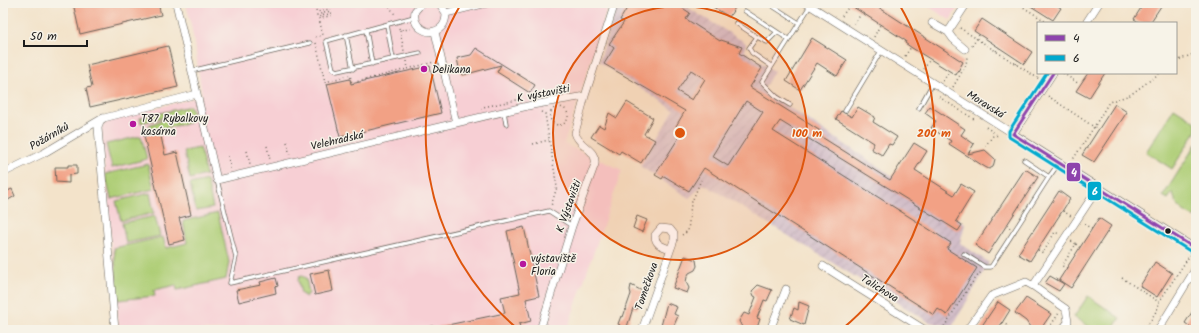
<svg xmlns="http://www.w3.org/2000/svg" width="1199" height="333" viewBox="0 0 1199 333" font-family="Kalam,sans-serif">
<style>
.built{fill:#f7cfd4}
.industrial{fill:url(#industrial-furrows)}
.grass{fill:url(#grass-tufts);stroke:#657549}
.park{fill:#aece76;stroke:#657549}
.building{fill:#f2a185;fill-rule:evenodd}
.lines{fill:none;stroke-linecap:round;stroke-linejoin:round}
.service-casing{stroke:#676259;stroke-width:5}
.minor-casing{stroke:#676259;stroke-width:8}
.path{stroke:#676259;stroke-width:1.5;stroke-dasharray:1 3;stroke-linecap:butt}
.service{stroke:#fff;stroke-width:3.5}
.minor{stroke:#fff;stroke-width:7}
.bus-1-casing{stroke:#f7f3e8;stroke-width:6}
.bus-2-casing{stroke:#f7f3e8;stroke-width:6}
.bus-1{stroke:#8e44ad;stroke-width:3}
.bus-2{stroke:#00a9ce;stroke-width:3}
.ring{fill:none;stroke:#de560d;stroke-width:2}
.poi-dot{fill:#b5179e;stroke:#f7f3e8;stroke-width:1.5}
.bus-dot{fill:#1c1c1c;stroke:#f7f3e8;stroke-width:1.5}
.labels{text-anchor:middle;stroke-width:3;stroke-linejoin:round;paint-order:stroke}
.poi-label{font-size:11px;fill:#1c1c1c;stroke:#f7f3e8;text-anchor:start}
.street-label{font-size:11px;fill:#1c1c1c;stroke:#f7f3e8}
.centre{fill:#de560d;stroke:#f7f3e8;stroke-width:2}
.ring-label{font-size:12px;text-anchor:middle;font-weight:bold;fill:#de560d;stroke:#f7f3e8;stroke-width:3;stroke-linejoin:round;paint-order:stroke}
.line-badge{stroke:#f7f3e8;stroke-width:1.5}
.badge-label{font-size:11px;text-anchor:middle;font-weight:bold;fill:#fff}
</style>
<defs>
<pattern id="industrial-furrows" width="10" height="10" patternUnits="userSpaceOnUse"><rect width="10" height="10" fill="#d2bdc8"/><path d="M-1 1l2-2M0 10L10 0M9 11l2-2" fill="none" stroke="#b4a2ab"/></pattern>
<pattern id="grass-tufts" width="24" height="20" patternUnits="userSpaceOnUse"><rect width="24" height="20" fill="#aece76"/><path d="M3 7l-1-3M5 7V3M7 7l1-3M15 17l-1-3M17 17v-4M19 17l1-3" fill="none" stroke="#95b066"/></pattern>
</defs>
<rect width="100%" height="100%" fill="#f7f3e8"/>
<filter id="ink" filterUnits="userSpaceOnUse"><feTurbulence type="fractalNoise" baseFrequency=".025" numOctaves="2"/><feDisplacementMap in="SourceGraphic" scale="8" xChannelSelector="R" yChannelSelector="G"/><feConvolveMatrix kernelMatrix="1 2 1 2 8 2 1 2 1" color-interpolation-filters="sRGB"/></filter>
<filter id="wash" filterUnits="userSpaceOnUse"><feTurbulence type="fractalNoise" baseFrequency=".012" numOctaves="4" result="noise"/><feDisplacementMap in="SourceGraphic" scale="16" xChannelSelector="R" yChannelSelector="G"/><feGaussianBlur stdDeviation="0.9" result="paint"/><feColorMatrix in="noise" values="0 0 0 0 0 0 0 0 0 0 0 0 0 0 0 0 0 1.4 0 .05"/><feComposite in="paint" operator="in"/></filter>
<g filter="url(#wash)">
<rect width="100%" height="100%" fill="#f3e3ca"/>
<!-- built -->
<path class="built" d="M 186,3 L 609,3 L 564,144 L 622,170 L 567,330 L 119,330 L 101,127 L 107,121 L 202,96 L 194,40 Z
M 923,3 L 961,3 L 950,20 Z"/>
<!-- industrial -->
<path class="industrial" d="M 618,3 L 680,3 L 746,43 L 744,51 L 774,71 L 763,90 L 965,224 L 960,243 L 989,263 L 952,327 L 929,322 L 704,184 L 689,198 L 640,166 L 674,110 L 599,62 Z"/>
<!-- grass -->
<path class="grass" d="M 300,276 L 302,276 L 306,278 L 309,293 L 306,297 L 301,294 L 298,280 Z"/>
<!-- park -->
<path class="park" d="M 190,106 L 193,114 L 174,121 L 188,118 L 189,123 L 151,131 L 149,125 L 177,114 L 141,123 L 140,118 Z
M 1174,108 L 1196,122 L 1196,131 L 1172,169 L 1146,152 Z
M 141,136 L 147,159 L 112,168 L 106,144 Z
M 1196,144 L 1196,217 C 1184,214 1174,204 1173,192 L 1168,199 L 1163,196 Z
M 200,148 L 206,175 L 190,179 L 184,151 Z
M 148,164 L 154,189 L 111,199 L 105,174 Z
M 207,180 L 213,208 L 196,211 L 190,184 Z
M 150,193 L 154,213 L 121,221 L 116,201 Z
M 218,213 L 229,262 L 226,279 L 177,290 L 176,285 L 154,290 L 155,296 L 118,300 L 114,248 L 163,237 L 166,248 L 187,243 L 183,221 Z
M 155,216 L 160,236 L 126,243 L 122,223 Z
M 1088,296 L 1120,318 L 1112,330 L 1094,330 L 1074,317 Z"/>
<g id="blocks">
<!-- building -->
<path class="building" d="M 73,3 L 158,3 L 161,15 L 80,34 Z
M 630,3 L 675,3 L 690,13 L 686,19 L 720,41 L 721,40 L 742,47 L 739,53 L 762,68 L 750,87 L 822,132 L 820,136 L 890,180 L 914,143 L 927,151 L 915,170 L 954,195 L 961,184 L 974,192 L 956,221 L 962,225 L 958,231 L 780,121 L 773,131 L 951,243 L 947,249 L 977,268 L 947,315 L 938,309 L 934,315 L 704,168 L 689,191 L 664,176 L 662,179 L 655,175 L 683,131 L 676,126 L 685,111 L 604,64 L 614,48 L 609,44 L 624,22 L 620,20 ZM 691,70 L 705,79 L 692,100 L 677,91 ZM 746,101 L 763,112 L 728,166 L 712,156 Z
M 707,3 L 738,3 L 729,17 Z
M 847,3 L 872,3 L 963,62 L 956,75 L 912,48 L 905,43 L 906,41 Z
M 1026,3 L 1053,3 L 1061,8 L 1053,20 Z
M 1144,3 L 1163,3 L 1150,23 L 1140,23 L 1134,19 Z
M 982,19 L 1032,52 L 1024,64 L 974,31 Z
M 812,38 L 847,60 L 837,76 L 817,63 L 800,90 L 786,81 Z
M 168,46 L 178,87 L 90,107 L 86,88 L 92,87 L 87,65 Z
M 476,48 L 535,85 L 530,93 L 497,72 L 501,65 L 463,75 L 460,73 L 457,58 L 471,55 Z
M 430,66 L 441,113 L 340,137 L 327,84 L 350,79 L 351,84 Z
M 1088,73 L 1105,73 L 1089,98 L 1076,91 Z
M 627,102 L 653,118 L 644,134 L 655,140 L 641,163 L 621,151 L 619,154 L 591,137 L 599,125 L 604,128 L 609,113 L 617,118 Z
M 1115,104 L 1127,112 L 1094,162 L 1082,155 Z
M 930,106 L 965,129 L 961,135 L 974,144 L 968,154 L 985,150 L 995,159 L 993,167 L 989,169 L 985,167 L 949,144 L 951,141 L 931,128 L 936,121 L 925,113 Z
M 858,107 L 875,117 L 873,122 L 897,137 L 892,145 L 889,144 L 882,155 L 871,149 L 874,143 L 836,119 L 841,111 L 852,117 Z
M 160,132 L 165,155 L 177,152 L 191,215 L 179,218 L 185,240 L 169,244 L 144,136 Z
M 68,165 L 77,165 L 77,174 L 69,175 L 69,183 L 56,182 L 55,167 L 68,167 Z
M 1025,169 L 1038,177 L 988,254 L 975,245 Z
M 12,189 L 15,196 L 3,203 L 3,193 Z
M 1059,191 L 1070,199 L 1030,261 L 1018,254 Z
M 637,216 L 647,220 L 642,232 L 633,228 Z
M 1099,218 L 1111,226 L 1071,288 L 1059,280 Z
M 524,227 L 539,296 L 526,299 L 531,321 L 519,324 L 521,330 L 438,330 L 438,327 L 505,313 L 501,297 L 520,293 L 507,231 Z
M 685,256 L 696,260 L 697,266 L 695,270 L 689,273 L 687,277 L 686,282 L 689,288 L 687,293 L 673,288 Z
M 1155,262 L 1172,273 L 1157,297 L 1140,286 Z
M 329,270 L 333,291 L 315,295 L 310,274 Z
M 1050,276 L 1064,284 L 1059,291 L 1045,283 Z
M 276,278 L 278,286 L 275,287 L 276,293 L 239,302 L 236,290 L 261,285 L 260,282 Z
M 631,285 L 644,292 L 637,309 L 633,308 L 626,330 L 618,330 L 620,325 L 618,324 L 621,316 L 623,317 L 631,294 L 630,290 Z
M 758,285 L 772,290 L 767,301 L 764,300 L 757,318 L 760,319 L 757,328 L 755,330 L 741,330 L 742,327 L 739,321 L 744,313 L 749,315 L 756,297 L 754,296 L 752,291 Z
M 1026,298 L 1051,314 L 1040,330 L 1032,330 L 1026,321 L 1015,313 Z
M 799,302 L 809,306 L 804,325 L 790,319 L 794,308 L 798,310 Z
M 998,302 L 1010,310 L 1002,323 L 997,330 L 979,330 Z
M 667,303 L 677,307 L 674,314 L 678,316 L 672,330 L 661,326 Z
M 1196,306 L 1196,330 L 1195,330 L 1185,323 Z"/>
</g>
</g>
<g filter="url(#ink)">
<use href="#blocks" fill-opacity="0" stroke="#676259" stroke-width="1"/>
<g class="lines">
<!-- service casing -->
<g class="service-casing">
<path id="service" d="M 684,3 L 688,5 L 689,3
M 768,3 L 799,23
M 745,11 L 788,39
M 414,17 L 326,41 L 333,69 L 337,71 L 420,53
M 736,23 L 757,37 L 749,48 L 752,53 L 771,66
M 387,25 L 393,59
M 366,30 L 372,64
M 346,35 L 353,69
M 757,37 L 767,42 L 777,32
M 191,71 L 310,43
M 790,105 L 777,97 L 762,82 L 810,6
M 919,108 L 933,83
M 845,111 L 881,51
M 504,112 L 506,124
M 1024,160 L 1049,177 L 1059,163
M 217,180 L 236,257 L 230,283 L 549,211 L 572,226
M 964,254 L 985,267 L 991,267 L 1049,177
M 423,330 L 432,328"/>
</g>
<!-- minor casing -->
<g class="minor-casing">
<path id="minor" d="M 176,3 L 217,180 L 456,123 L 435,32
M 422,3 L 415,11 C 413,22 418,29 429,32 C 441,31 446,25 446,13 L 439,3
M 806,3 L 1196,249
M 446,13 L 487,3
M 932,23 L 948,32 L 953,39 L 965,49
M 1086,23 L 1099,3
M 948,32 L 967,3
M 456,123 L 532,105 L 585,96 L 615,3
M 1013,134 L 1053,73
M 3,173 L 44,153 L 103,118
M 823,266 L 925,330
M 115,330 L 98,128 L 100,121 L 104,118 L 197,94
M 540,330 L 572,226 L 595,164 C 597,149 579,147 575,133 L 585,96
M 642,330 L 674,240 L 674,234 L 670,229 L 661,228 L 655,235 C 655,245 662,246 670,249
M 770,330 L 786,289
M 967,330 L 991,296 L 1026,282 L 1033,286
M 1062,330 L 1068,322 L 1066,309 L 1033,286 L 1098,188
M 1158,330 L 1196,268"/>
</g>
<!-- path -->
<path class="path" d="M 312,3 L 317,12 L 330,9 L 331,11 L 317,15 L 318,17 L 332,13 L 332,15 L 319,19 L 323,35 L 315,37 L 315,39
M 387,3 L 396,16
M 1017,3 L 1048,23
M 842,16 L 850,5
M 854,24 L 861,14
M 399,28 L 400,30 L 411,29
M 960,28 L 1039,79
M 400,30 L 404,51
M 874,37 L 880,25
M 1193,39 L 1196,41
M 316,43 L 325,82 L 350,75 L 352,83 L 434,62
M 972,46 L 979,35
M 996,51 L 999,48
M 905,56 L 911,47
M 407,61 L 408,69
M 1176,61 L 1196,53
M 1016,64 L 1018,60
M 924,69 L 930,59
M 1063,73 L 1079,84
M 943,81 L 949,72
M 953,87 L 966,65 L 967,57
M 1048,96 L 1094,127 L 1072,161
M 939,97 L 974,119
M550 116a9 9 0 1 1 18 0a9 9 0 1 1-18 0Z
M 481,109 L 483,107 L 517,100
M 541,112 L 545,114 L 557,187 L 551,206
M 986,127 L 996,134
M 1099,129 L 1094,127 L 1109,102 L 1130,95 L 1160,73
M 287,142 L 290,156
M 533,144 L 549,140
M 267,146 L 270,160
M 985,146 L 993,136 L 1000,135
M 247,151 L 250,164
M 228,156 L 230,169
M 1019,206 L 1022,209
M 1063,211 L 1071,216
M 1084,224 L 1092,229
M 1006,225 L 1010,228
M 682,235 L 688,231 L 691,204 L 701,180
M 1076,244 L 1080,248
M 1038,250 L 1043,253 L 1055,232 L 1059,234
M 1067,268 L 1062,266 L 1076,244 L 1071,241
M 1122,278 L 1159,302 L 1190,255
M 1002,323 L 1008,325 L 1005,330
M 1049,328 L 1059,313
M 942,330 L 971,284 L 981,272
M 1042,330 L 1049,328 L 1051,330
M 1145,330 L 1158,308 L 1159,302"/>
<!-- service -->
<use href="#service" class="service"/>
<!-- minor -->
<use href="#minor" class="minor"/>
<!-- bus-1 casing -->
<g class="bus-1-casing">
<path id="bus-1" d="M 1053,73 L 1013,134 L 1196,249"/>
</g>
<!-- bus-2 casing -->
<g class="bus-2-casing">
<path id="bus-2" d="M 1047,73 L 1009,131 L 1009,137 L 1193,253"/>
</g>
<!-- bus-1 -->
<use href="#bus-1" class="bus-1"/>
<!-- bus-2 -->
<use href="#bus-2" class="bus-2"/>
</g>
</g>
<!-- distance rings -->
<circle cx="680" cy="133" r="127" fill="#de560d" fill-opacity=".12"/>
<g class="ring">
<circle cx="680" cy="133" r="127"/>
<path d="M518 329A254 254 0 0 1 461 4M899 4A254 254 0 0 1 842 329"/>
</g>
<!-- markers -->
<g class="poi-dot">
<circle cx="424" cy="69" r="4"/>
<circle cx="133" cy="124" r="4"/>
<circle cx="523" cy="264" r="4"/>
</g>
<circle class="bus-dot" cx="1168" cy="231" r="3.5"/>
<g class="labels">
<!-- poi labels -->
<g class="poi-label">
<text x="432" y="73">Delikana</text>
<text x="141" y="122">T87 Rybalkovy<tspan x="141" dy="13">kasárna</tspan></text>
<text x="531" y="262">výstaviště<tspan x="531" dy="13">Floria</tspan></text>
</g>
<!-- street labels -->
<g class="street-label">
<text transform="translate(543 93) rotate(-11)" y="4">K výstavišti</text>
<text transform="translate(986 104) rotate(32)" y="4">Moravská</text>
<text transform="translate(49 136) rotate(-30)" y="4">Požárníků</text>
<text transform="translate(337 140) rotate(-13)" y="4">Velehradská</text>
<text transform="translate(568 206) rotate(-70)" y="4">K Výstavišti</text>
<text transform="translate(646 286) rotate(-71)" y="4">Tomečkova</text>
<text transform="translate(880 288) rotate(32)" y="4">Talichova</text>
</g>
</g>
<circle cx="680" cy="133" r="6" class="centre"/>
<g class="ring-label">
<text x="807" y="137">100 m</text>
<text x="934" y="137">200 m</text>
</g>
<g class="line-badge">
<rect x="1066" y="162" width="15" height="20" rx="4" fill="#8e44ad"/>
<rect x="1087" y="181" width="15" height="20" rx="4" fill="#00a9ce"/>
</g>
<g class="badge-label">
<text x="1074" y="176">4</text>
<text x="1095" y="195">6</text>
</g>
<!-- margin -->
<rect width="1199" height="333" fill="none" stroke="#f7f3e8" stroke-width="16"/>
<!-- legend -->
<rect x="1037" y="22" width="140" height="52" fill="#f7f3e8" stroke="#9f9d96"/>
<rect x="1045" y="35" width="20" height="6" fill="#8e44ad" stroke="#9f9d96"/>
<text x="1073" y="42" font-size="12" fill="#1c1c1c">4</text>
<rect x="1045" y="55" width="20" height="6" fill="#00a9ce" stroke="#9f9d96"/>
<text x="1073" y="62" font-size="12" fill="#1c1c1c">6</text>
<!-- scale -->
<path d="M24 40v6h63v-6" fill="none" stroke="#1c1c1c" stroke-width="2"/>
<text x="30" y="40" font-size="12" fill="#1c1c1c" stroke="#f7f3e8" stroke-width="3" paint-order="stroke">50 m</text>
</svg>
